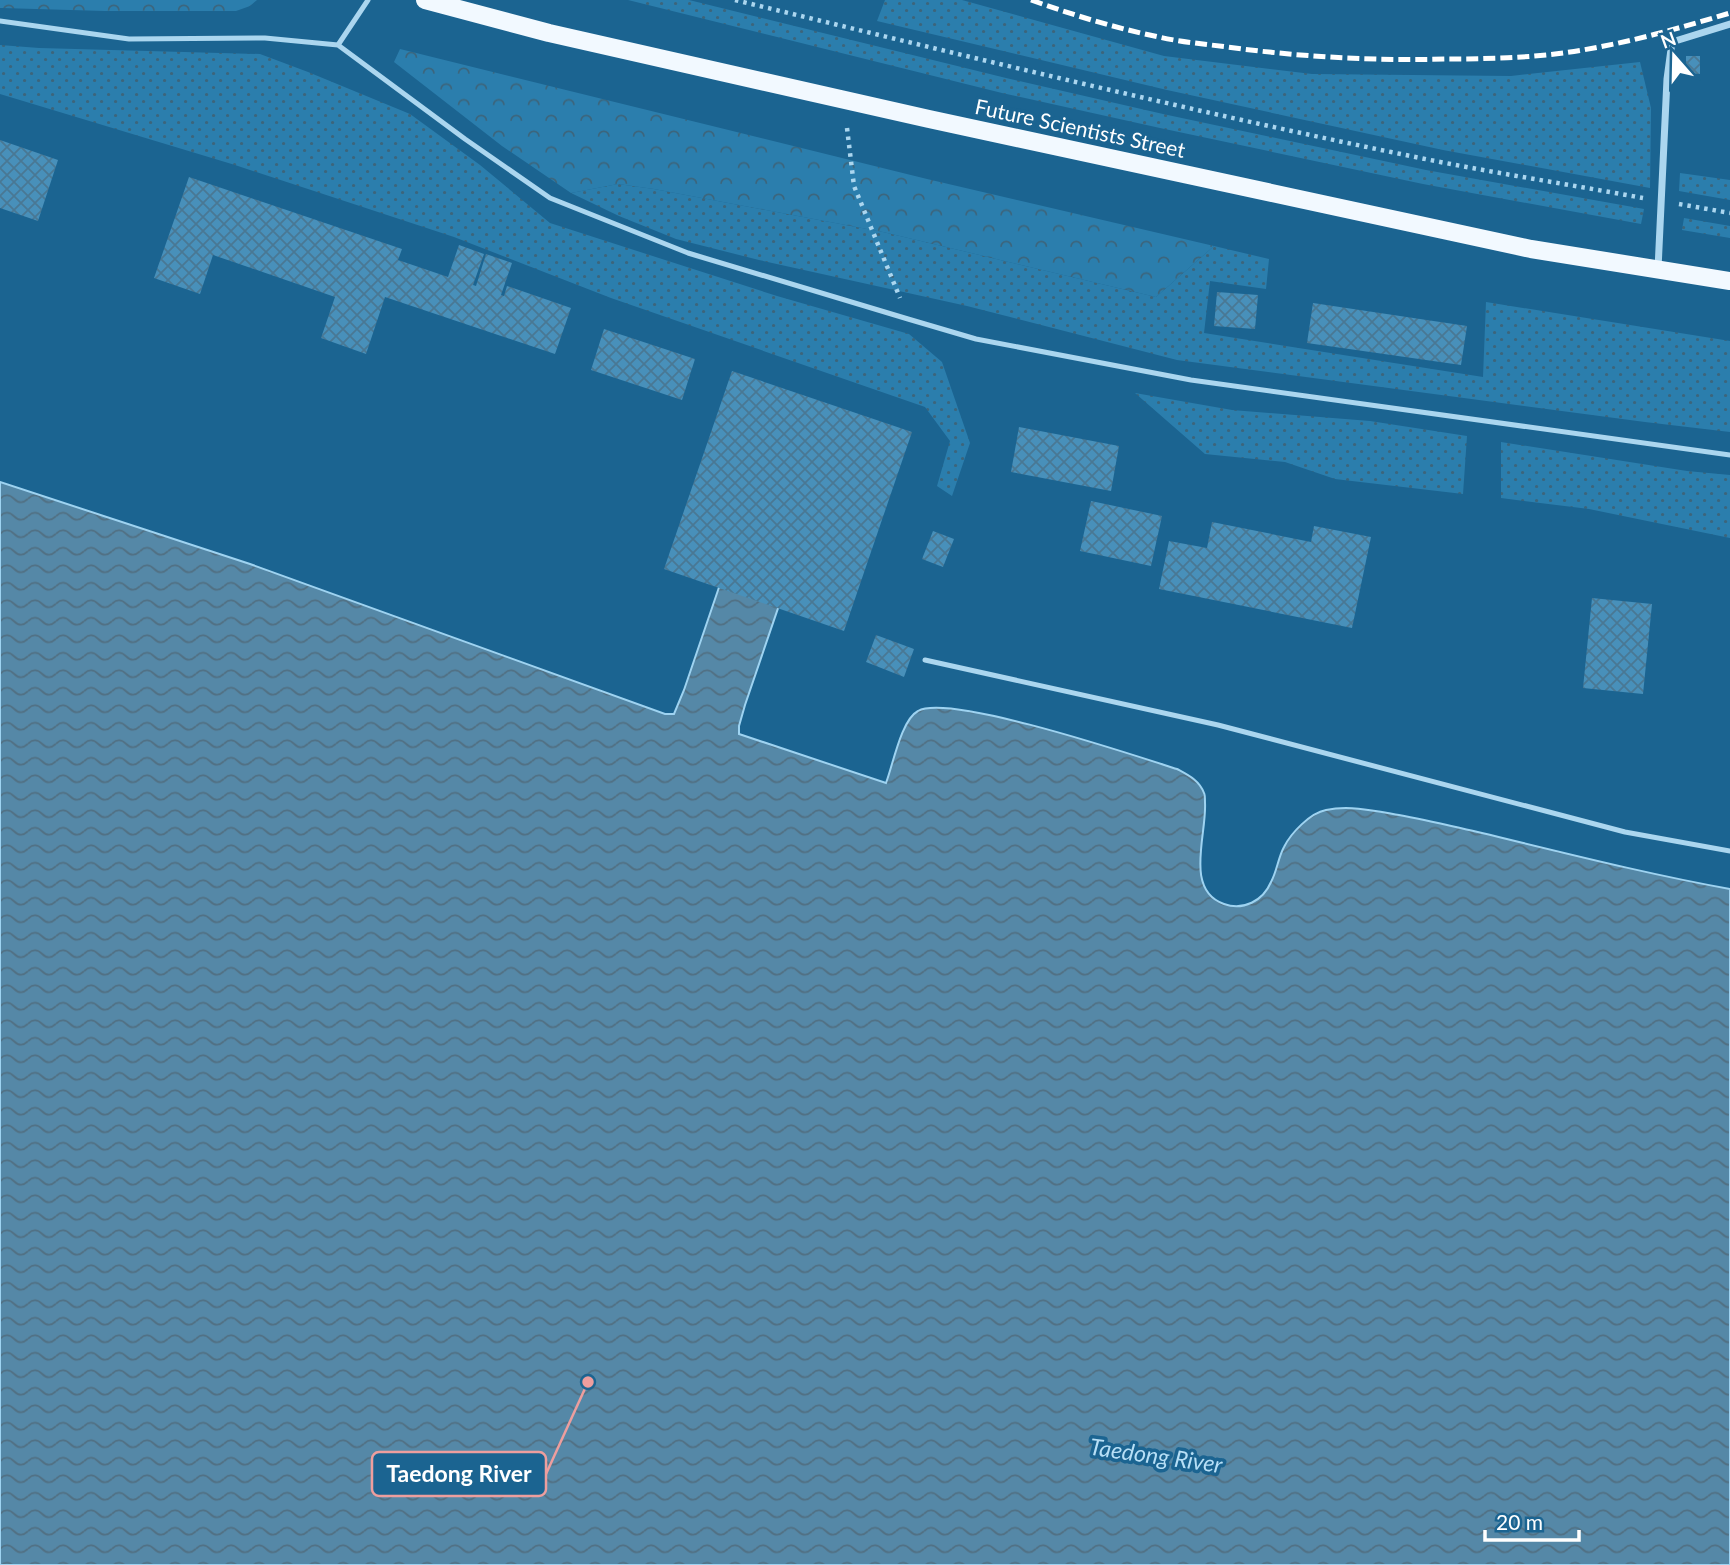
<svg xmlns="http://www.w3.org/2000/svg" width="1730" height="1565" viewBox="0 0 1730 1565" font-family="Lato,sans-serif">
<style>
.grass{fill:url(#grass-dots)}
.forest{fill:url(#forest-crowns)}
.water{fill:url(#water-waves);stroke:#9ed3f1;stroke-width:2}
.building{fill:url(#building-cross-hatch)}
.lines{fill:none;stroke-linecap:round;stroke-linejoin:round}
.path{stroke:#abd6ef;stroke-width:4.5;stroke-dasharray:3.5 5;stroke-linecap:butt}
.lane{stroke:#abd6ef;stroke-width:5}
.street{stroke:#abd6ef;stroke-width:7}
.primary{stroke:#f2f9ff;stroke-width:18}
.rail{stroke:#fff;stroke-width:5;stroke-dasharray:12 5;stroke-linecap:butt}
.labels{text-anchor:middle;stroke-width:7;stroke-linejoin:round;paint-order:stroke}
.street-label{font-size:21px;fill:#fff;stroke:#1b6491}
.water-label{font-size:23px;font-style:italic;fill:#b7dff6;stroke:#1b6491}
.leader{fill:none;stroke:#ed9e9e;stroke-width:2.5}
.callout-dot{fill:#ed9e9e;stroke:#1b6491;stroke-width:2.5}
.callout{fill:#1b6491;stroke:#ed9e9e;stroke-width:2.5}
.callout-label{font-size:23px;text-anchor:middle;font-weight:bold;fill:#fff}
</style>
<defs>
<pattern id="grass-dots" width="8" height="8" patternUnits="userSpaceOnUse" patternTransform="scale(1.75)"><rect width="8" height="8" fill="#2b7ead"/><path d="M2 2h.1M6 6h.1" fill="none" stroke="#3c657c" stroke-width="1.8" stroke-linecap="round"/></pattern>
<pattern id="forest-crowns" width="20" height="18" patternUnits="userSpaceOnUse" patternTransform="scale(1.75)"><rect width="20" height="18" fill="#2b7ead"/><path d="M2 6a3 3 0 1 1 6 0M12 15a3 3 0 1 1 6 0" fill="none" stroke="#3c657c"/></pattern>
<pattern id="water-waves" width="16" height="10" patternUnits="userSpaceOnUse" patternTransform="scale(1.75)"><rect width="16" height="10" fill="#5588a7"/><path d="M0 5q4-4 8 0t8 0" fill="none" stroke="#517083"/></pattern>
<pattern id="building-cross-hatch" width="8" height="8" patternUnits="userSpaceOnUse" patternTransform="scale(1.75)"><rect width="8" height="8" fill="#4890ba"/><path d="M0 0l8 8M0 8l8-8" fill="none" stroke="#497894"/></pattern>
</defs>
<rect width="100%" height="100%" fill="#1b6491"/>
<!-- grass -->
<path class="grass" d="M 628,0 L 689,0 L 1006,78 L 1163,114 L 1426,170 L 1644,209 L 1641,224 L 1423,184 L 1160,128 L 1002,93 Z
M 885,0 L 962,0 L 1164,56 L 1312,74 L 1511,76 L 1640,62 L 1651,108 L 1650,188 L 1443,150 L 1167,90 L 877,21 Z
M 0,45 L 39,48 L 260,54 L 308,72 L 410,114 L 480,165 L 550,223 L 777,296 L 909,334 L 942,362 L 970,443 L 952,496 L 937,486 L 950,441 L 925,407 L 611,298 L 454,237 L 235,165 L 0,94 Z
M 1680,173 L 1730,180 L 1730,200 L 1679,191 Z
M 618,184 L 654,189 L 883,232 L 1156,297 L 1214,246 L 1269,259 L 1266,289 L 1210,281 L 1204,333 L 1483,377 L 1486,302 L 1730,341 L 1730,432 L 1645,422 L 1177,360 L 967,306 L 759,260 L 676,239 L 619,216 L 571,193 Z
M 1684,218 L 1730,226 L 1730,238 L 1682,230 Z
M 1135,393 L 1232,410 L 1370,421 L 1467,436 L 1463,494 L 1335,479 L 1285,462 L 1205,454 Z
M 1501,442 L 1687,471 L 1730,475 L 1730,538 L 1589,509 L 1501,498 Z"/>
<!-- forest -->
<path class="forest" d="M 0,0 L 257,0 L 250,6 L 236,11 L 105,11 L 2,8 L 0,8 Z
M 400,49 L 927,179 L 1214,246 L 1156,297 L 883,232 L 654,189 L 618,184 L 571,193 L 502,146 L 394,62 Z"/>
<!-- water -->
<path class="water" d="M 0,482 L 250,564 L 665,714 L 674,714 L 684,690 L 744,514 L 803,535 L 745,705 L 739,726 L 739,734 L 886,783 C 893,765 901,720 918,711 C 949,693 1136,756 1177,769 C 1188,775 1199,780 1204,793 C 1205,794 1205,802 1205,803 C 1207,834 1184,890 1224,904 C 1243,911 1263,901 1271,882 C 1277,871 1278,858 1284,847 C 1291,833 1310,813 1326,810 C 1350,805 1376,811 1399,815 C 1427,820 1455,827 1482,833 C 1565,853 1647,874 1730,889 L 1730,1565 L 0,1565 Z"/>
<!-- building -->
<path class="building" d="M 1686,56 L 1700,56 L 1700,74 L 1686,73 Z
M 0,140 L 58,160 L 38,221 L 0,208 Z
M 189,177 L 402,249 L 398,260 L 448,277 L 459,245 L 484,254 L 473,285 L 476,286 L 486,254 L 512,263 L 501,295 L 504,296 L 507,286 L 571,308 L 555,354 L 385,297 L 366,354 L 321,338 L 335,297 L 213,255 L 200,294 L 154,278 Z
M 1217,292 L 1258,295 L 1255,329 L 1214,326 Z
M 1313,303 L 1467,326 L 1461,365 L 1307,343 Z
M 604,329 L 695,359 L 682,400 L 591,370 Z
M 732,371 L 912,432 L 844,631 L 664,569 Z
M 1019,427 L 1119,446 L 1111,491 L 1011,472 Z
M 1091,501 L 1162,516 L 1151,566 L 1080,551 Z
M 1212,522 L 1311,542 L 1314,526 L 1371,537 L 1352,628 L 1159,589 L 1169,541 L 1207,548 Z
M 933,531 L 954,539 L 943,567 L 922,559 Z
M 1592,598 L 1652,604 L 1643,694 L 1583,688 Z
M 876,635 L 914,649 L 904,677 L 866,662 Z"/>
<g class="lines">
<!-- path -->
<path class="path" d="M 735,0 C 966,56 1197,113 1430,160 C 1501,174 1572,185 1643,198
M 847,128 L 854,186 L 900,298
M 1679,204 L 1730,213"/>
<!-- lane -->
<path class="lane" d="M 368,0 L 338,45 L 465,139 L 550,198 L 688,253 L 908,319 L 976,339 L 1191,380 L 1730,455
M 0,21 L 129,39 L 265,38 L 338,45
M 925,660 L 1218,725 L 1625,832 L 1730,851"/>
<!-- street -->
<path class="street" d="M 1658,269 L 1667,79 L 1672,42 L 1730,24"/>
<!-- primary -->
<path class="primary" d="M 425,0 L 549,33 L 929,119 L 1531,249 L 1730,281"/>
<!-- rail -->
<path class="rail" d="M 1031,0 C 1073,15 1115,28 1159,37 C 1181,42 1204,44 1227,47 C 1301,57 1374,61 1449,59 C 1484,59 1520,58 1555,54 C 1614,47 1673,30 1730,13"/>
</g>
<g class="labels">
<!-- street labels -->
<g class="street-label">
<text transform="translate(1080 129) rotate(12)" y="7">Future Scientists Street</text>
</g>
<!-- water labels -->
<g class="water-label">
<text transform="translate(1156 1456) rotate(8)" y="8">Taedong River</text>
</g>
</g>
<!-- callouts -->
<path class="leader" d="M588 1382L546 1474"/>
<circle class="callout-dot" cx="588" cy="1382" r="7"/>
<rect class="callout" x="372" y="1452" width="174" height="44" rx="7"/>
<g class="callout-label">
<text x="459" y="1482">Taedong River</text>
</g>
<!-- north arrow -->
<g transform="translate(1674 56) rotate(340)" stroke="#1b6491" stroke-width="5" paint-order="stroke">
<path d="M0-5L12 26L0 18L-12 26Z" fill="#ffffff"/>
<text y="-10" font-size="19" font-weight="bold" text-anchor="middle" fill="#ffffff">N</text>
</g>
<!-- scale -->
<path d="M1485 1530v10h94v-10" fill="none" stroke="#ffffff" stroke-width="3.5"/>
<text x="1496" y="1530" font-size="21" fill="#ffffff" stroke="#1b6491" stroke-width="5" paint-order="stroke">20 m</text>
</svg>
